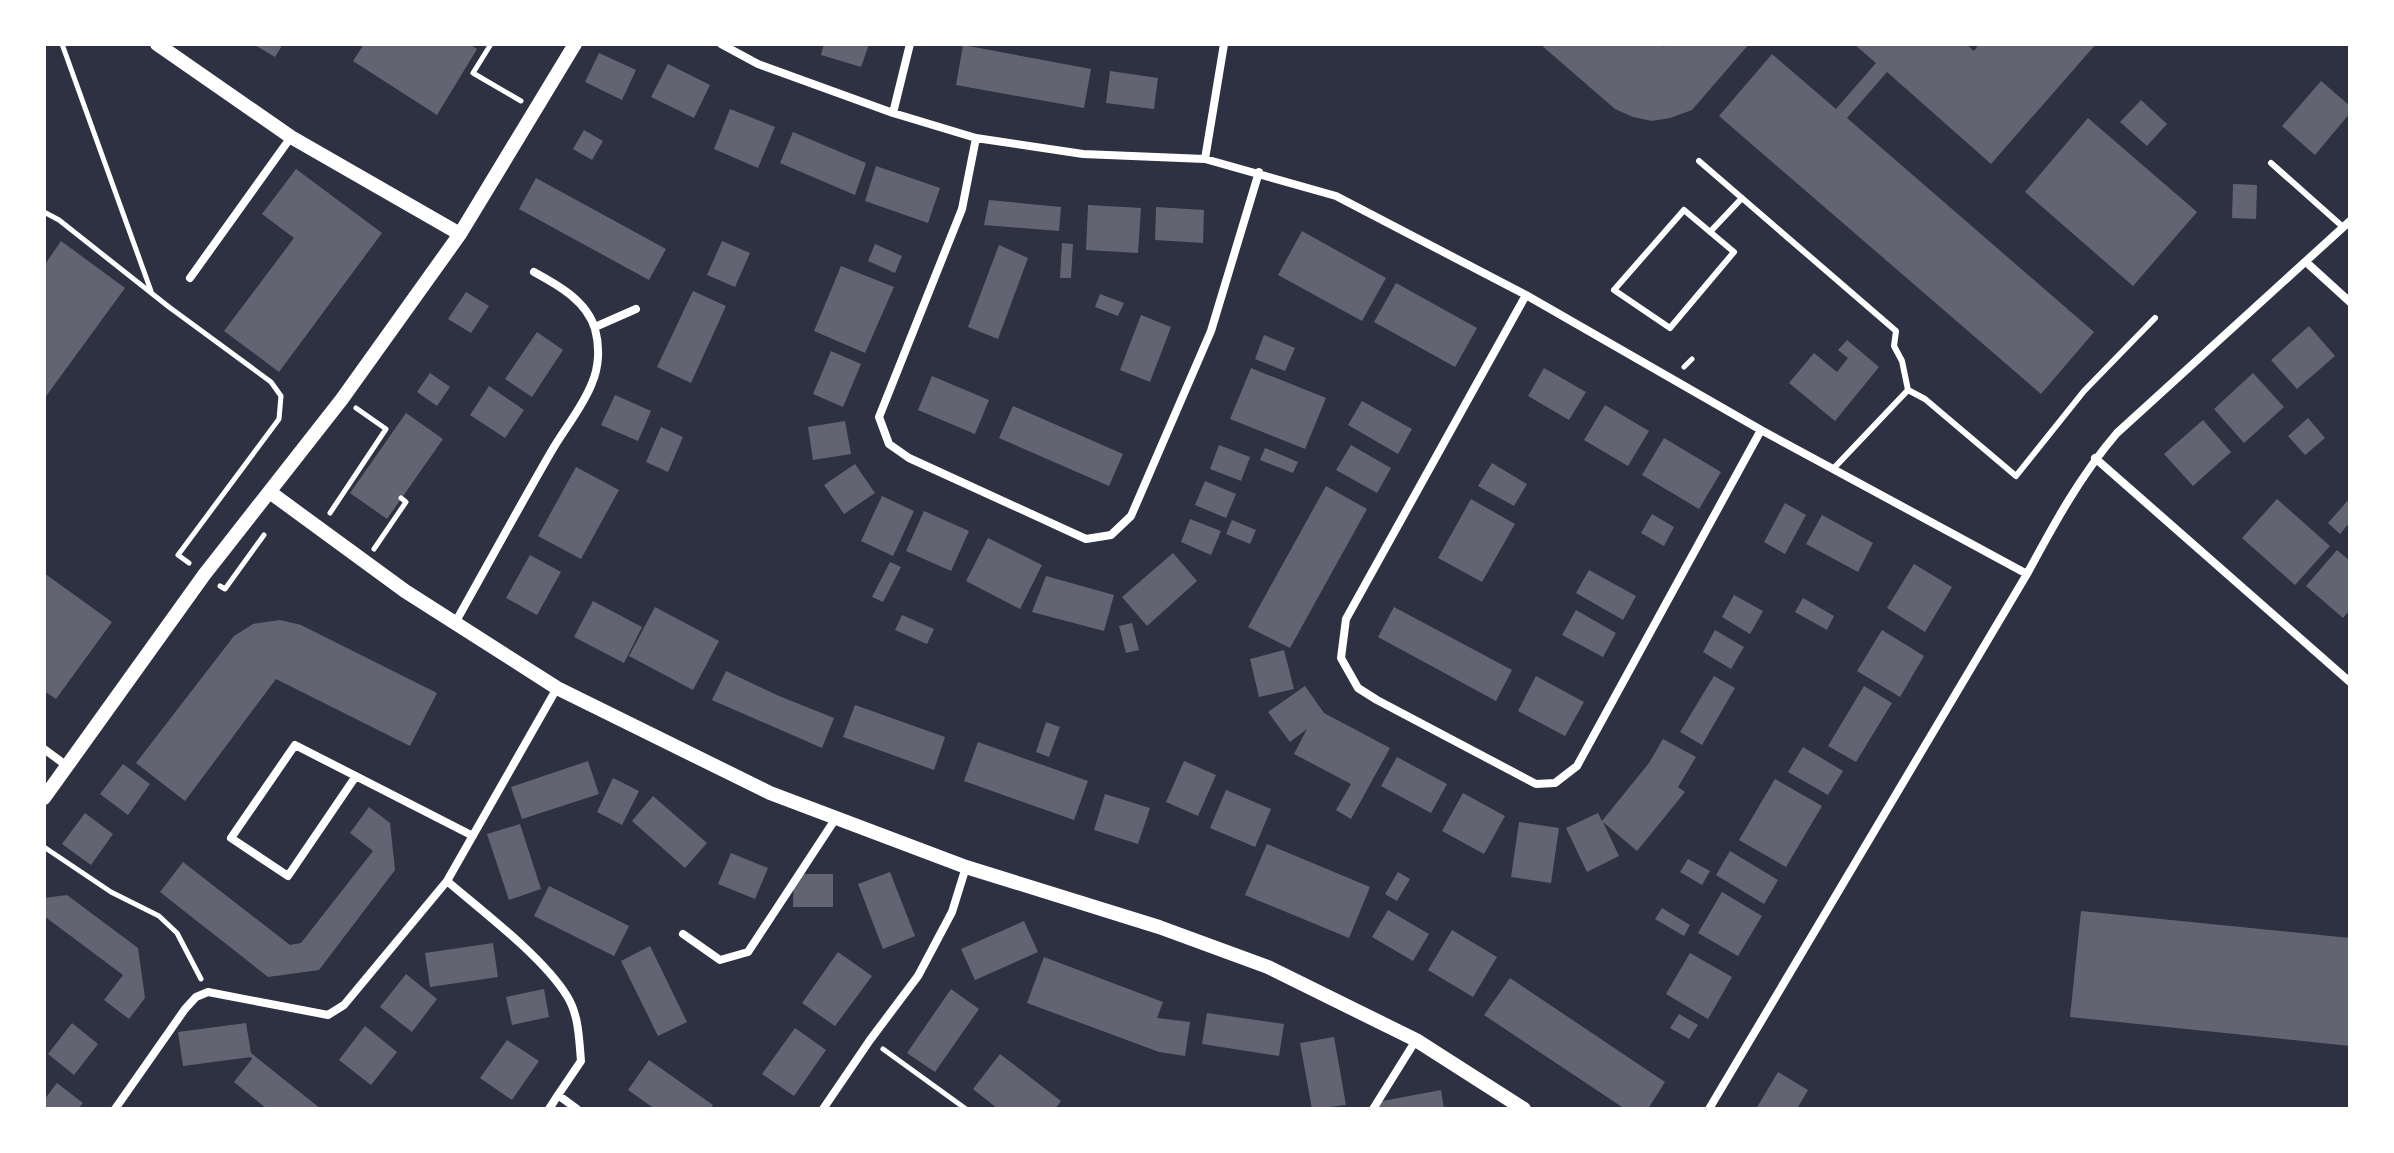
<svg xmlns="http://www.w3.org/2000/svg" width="2394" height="1153" viewBox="0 0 2394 1153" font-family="'Archivo Narrow',sans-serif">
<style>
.building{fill:#626471}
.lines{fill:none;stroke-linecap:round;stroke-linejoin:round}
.path{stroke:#fff;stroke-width:5}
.service{stroke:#fff;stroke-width:6}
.minor{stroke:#fff;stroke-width:8}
.tertiary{stroke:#fff;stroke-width:14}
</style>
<rect width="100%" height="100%" fill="#2d3142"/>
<!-- building -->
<path class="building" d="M 253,44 L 283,44 L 275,57 Z
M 364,44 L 469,44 L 477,49 L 437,115 L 353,61 Z
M 824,44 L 869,44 L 861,67 L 821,55 Z
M 1540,44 L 1661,44 L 1664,47 L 1666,44 L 1749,44 L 1692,110 L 1670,118 L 1652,121 L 1633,117 L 1615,109 Z
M 1854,44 L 1966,44 L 1974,51 L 1979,44 L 2096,44 L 1991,164 L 1887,72 L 1847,118 L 2094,332 L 2041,394 L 1719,116 L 1772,54 L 1836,109 L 1876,63 Z
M 963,45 L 1091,69 L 1084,108 L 956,85 Z
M 599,53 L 636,70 L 622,100 L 585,82 Z
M 668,64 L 710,85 L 694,118 L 651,97 Z
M 1110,71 L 1158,78 L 1154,109 L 1106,103 Z
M 2321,81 L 2350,106 L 2350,113 L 2315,155 L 2282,126 Z
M 2141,100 L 2167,124 L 2147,146 L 2120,122 Z
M 730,109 L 775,127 L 758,168 L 714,149 Z
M 2088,118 L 2197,212 L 2133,286 L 2025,192 Z
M 584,130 L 603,141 L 592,160 L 573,149 Z
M 793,132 L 866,163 L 855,195 L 780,163 Z
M 876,166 L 940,188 L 928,223 L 865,201 Z
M 296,169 L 382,233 L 279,372 L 224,331 L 294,238 L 262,214 Z
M 536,178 L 666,249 L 649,280 L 519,209 Z
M 2233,184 L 2257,185 L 2256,219 L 2232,218 Z
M 989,200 L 1061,207 L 1059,231 L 984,225 Z
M 1088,205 L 1141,208 L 1138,253 L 1086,250 Z
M 1156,207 L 1204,210 L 1203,243 L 1155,240 Z
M 1302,231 L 1386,278 L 1362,321 L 1278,275 Z
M 61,241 L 125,288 L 44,399 L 44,266 Z
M 722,241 L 750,253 L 735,287 L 707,275 Z
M 1062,243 L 1073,244 L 1071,278 L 1060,278 Z
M 875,244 L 902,256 L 895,273 L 868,261 Z
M 999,245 L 1028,258 L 998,339 L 968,327 Z
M 841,266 L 894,287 L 865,353 L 814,331 Z
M 1396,283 L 1477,328 L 1455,367 L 1374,322 Z
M 693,291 L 726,306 L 691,383 L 657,367 Z
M 466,292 L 489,306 L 471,333 L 448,319 Z
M 1100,294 L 1124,303 L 1118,316 L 1095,307 Z
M 1141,315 L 1171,327 L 1150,382 L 1120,370 Z
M 2309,326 L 2335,356 L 2297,389 L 2271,360 Z
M 537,332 L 563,350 L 532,397 L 505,379 Z
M 1264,335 L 1295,348 L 1285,371 L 1255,359 Z
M 1847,340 L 1879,367 L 1835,421 L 1789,383 L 1814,353 L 1837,372 L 1848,358 L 1838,350 Z
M 831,351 L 861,364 L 843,407 L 813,394 Z
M 1251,368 L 1326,398 L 1305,449 L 1230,419 Z
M 1544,368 L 1586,392 L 1569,420 L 1528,396 Z
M 430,373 L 450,387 L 437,406 L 417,392 Z
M 2253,373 L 2284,407 L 2244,443 L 2214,409 Z
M 932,376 L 989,400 L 975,434 L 918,410 Z
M 489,386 L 524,410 L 505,438 L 470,415 Z
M 615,395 L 651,411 L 638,441 L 601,425 Z
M 1362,401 L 1412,429 L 1398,454 L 1348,425 Z
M 1605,405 L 1649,431 L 1628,466 L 1584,440 Z
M 1013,406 L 1123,454 L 1109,486 L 999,438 Z
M 406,413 L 443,439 L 387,519 L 350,493 Z
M 2308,418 L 2325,438 L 2305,455 L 2288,436 Z
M 2203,420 L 2231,452 L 2193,486 L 2164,454 Z
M 845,421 L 851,454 L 813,460 L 808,427 Z
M 661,427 L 683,437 L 668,472 L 646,462 Z
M 1664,438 L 1721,472 L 1699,509 L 1642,475 Z
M 1219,445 L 1250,457 L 1241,481 L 1210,469 Z
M 1351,445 L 1391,468 L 1377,493 L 1336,470 Z
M 1265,448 L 1298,462 L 1293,473 L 1260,460 Z
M 1492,463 L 1527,484 L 1514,506 L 1478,486 Z
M 855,464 L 875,493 L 844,514 L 824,485 Z
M 576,467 L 619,490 L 581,559 L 538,536 Z
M 1205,481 L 1236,494 L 1226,518 L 1195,505 Z
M 1326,486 L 1367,509 L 1290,648 L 1248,627 Z
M 882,496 L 914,511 L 893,556 L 861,541 Z
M 2350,498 L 2350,522 L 2340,534 L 2328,523 Z
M 1471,499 L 1515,524 L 1482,582 L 1438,558 Z
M 2277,499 L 2330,546 L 2295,585 L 2242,538 Z
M 1785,503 L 1806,515 L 1785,554 L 1764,542 Z
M 924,511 L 969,531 L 951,571 L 906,551 Z
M 1652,514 L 1674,527 L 1664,546 L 1641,533 Z
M 1822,515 L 1873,543 L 1858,572 L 1806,544 Z
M 1190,519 L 1221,531 L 1211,555 L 1181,542 Z
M 1232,520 L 1256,530 L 1250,544 L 1226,534 Z
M 988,538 L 1042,565 L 1020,609 L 966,581 Z
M 2337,550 L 2350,561 L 2350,610 L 2343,618 L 2306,586 Z
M 1173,553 L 1197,581 L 1147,626 L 1122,597 Z
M 530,555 L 561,572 L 537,615 L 506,598 Z
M 890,562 L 901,567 L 883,602 L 872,597 Z
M 1914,564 L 1952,587 L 1925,632 L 1887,608 Z
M 1589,570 L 1636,596 L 1623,620 L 1576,593 Z
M 44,573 L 112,622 L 56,699 L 44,691 Z
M 1046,576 L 1114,595 L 1104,631 L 1032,612 Z
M 1734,595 L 1763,611 L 1750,634 L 1722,617 Z
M 1803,598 L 1834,616 L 1827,630 L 1795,612 Z
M 593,601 L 642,627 L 624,663 L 574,637 Z
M 655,607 L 719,641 L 693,690 L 629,656 Z
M 1394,607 L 1512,670 L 1496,701 L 1378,637 Z
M 1576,610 L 1616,633 L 1603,657 L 1562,635 Z
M 902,615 L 934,629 L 927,644 L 895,630 Z
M 280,620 L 301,625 L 437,693 L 410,746 L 276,679 L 185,801 L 136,763 L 234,636 L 253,624 Z
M 1132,623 L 1139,650 L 1126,653 L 1119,626 Z
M 1715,630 L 1744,647 L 1731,669 L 1703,652 Z
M 1882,630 L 1924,656 L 1900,697 L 1857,671 Z
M 1284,650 L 1294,689 L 1259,697 L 1250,659 Z
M 726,671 L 779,696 L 834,718 L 822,748 L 712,700 Z
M 1536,676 L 1584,702 L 1565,736 L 1518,711 Z
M 1714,676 L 1735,688 L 1702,745 L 1680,732 Z
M 1305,686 L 1324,713 L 1390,748 L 1351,819 L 1336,810 L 1351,784 L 1294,754 L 1307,729 L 1290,742 L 1268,712 Z
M 1864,686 L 1892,703 L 1856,762 L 1828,746 Z
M 855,705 L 945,737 L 934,770 L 843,737 Z
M 1046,722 L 1060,727 L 1049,757 L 1036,752 Z
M 1663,739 L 1696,757 L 1678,787 L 1685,792 L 1637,851 L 1603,822 L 1619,856 L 1587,872 L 1566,828 L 1598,813 L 1602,821 L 1649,763 Z
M 978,742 L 1088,781 L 1074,820 L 964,781 Z
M 1803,747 L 1843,771 L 1828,795 L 1788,772 Z
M 1397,757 L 1447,784 L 1431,813 L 1381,786 Z
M 588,761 L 599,794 L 522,819 L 511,787 Z
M 1184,761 L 1216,775 L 1198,816 L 1166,802 Z
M 123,764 L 150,784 L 128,815 L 100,794 Z
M 613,778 L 639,791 L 622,825 L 597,812 Z
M 1775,779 L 1822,806 L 1786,867 L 1739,840 Z
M 1226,790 L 1271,809 L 1255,847 L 1210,828 Z
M 1463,793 L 1505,816 L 1484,854 L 1442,831 Z
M 1105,794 L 1150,808 L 1138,844 L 1094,830 Z
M 653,796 L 707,843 L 685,868 L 632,821 Z
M 369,807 L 390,823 L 395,870 L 319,970 L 268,977 L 160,892 L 183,862 L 290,945 L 301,943 L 373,851 L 350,833 Z
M 85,813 L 113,834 L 91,865 L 62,844 Z
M 1519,822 L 1559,828 L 1551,883 L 1511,877 Z
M 520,824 L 541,889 L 509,900 L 487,834 Z
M 1267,844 L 1370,887 L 1349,938 L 1245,895 Z
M 1730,851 L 1778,880 L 1764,904 L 1716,875 Z
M 731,853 L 768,868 L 755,899 L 718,884 Z
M 1688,859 L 1710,871 L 1702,885 L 1680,872 Z
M 890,872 L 915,936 L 883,949 L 858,884 Z
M 1398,872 L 1410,879 L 1397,901 L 1385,894 Z
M 794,874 L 833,874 L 833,907 L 793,907 Z
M 549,886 L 629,926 L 614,956 L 534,916 Z
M 1722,892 L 1762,916 L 1738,956 L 1698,933 Z
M 67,895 L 138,948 L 145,998 L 129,1019 L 104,1000 L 123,975 L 44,916 L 44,898 Z
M 1662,908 L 1690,925 L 1684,936 L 1655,919 Z
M 1388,910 L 1429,934 L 1413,961 L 1372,937 Z
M 2081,911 L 2350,938 L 2350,1046 L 2070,1017 Z
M 1024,921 L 1038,952 L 975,980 L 961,949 Z
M 1452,930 L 1497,957 L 1473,997 L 1428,970 Z
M 493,943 L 498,977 L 430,987 L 425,953 Z
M 650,946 L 687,1022 L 658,1036 L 621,961 Z
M 838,952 L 872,976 L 835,1026 L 802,1003 Z
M 1690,953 L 1732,977 L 1708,1019 L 1666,994 Z
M 1044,957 L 1163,1002 L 1157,1018 L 1190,1022 L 1185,1056 L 1159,1052 L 1027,1003 Z
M 406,974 L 437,999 L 412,1032 L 380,1007 Z
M 1510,978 L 1665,1082 L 1648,1109 L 1625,1109 L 1484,1015 Z
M 544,989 L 549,1017 L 512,1025 L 506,997 Z
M 951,989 L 979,1009 L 935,1072 L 907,1053 Z
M 1207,1013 L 1284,1024 L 1279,1056 L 1202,1044 Z
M 1679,1014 L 1698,1025 L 1689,1039 L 1670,1028 Z
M 72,1023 L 98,1044 L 74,1075 L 48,1054 Z
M 246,1023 L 251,1053 L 321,1109 L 267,1109 L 234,1082 L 252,1059 L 251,1057 L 183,1066 L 178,1032 Z
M 365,1026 L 397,1052 L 371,1085 L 339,1060 Z
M 795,1028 L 826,1050 L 794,1096 L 762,1074 Z
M 1334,1037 L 1346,1105 L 1312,1109 L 1300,1043 Z
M 507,1040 L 539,1061 L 512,1100 L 480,1078 Z
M 1000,1054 L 1061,1101 L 1055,1109 L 998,1109 L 973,1089 Z
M 649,1060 L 713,1105 L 710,1109 L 655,1109 L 628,1090 Z
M 1778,1072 L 1808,1090 L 1797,1109 L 1756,1109 Z
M 57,1083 L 83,1103 L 78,1109 L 44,1109 L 44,1100 Z
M 1441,1090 L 1444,1109 L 1374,1109 L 1372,1103 Z"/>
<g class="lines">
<!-- path -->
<path class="path" d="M 62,44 L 151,291
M 491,44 L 473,73 L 521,101
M 44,212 L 59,220 L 169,307 L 271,382 L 281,396 L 279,419 L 178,555 L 189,563
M 1684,367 L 1692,359
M 330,513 L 386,429 L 356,408
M 374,549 L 406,502 L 401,498
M 220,586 L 225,589 L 264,535
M 44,847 L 111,892 L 159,916 L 177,933 L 201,979
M 883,1049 L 966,1109"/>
<!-- service -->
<path class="service" d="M 1699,161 L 1896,331 L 1894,346 L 1902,361 L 1908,390
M 2271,163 L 2343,227
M 1684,210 L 1734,252 L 1670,328 L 1614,290 Z
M 1710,232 L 1742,198
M 1833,469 L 1908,390 L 1925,399 L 2016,476 L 2084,391 L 2155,318"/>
<!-- minor -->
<path class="minor" d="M 721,44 L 758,64 L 893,113 L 976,138 L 1083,154 L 1205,159 L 1336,196 L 1526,295 L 1761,430 L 2027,574
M 893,113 L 910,44
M 976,138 L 962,209 L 879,417 L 889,444 L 909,458 L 1086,539 L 1111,535 L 1131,516 L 1211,331 L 1259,172
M 1205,159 L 1224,44
M 2306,262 L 2350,302
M 190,278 L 291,137
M 1526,295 L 1346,619 L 1341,658 L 1358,688 L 1377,700 L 1536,784 L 1555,783 L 1577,766 L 1761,430
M 595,327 L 636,309
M 2095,458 L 2350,682
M 455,623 C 487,566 518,509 551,452 C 564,429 583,407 592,383 C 599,367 600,347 595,329 C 587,301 558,285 534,272
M 44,749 L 67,766
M 356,776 L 288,876 L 231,838 L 295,745 L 473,836
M 447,881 C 482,911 543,957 567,996 C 579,1015 579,1039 581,1061 L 558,1095
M 683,934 L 720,960 L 748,952 L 836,818
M 115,1109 L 185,1009 L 196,997 L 208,992 L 328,1015 L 344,1005 L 447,881 L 557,688
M 549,1109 L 558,1095 L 577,1109
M 823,1109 L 870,1040 L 918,976 L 952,912 L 966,867
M 1373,1109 L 1416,1040
M 1709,1109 L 2027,574 C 2054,524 2080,476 2117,433 L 2350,221"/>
<!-- tertiary -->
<path class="tertiary" d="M 157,44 L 291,137 L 460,234
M 271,493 L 405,591 L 557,688 L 770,793 L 966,867 L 1159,927 L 1268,967 L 1416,1040 L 1524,1109
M 44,798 L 204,575 L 342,399 L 460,234 L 575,44"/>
</g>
<!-- border -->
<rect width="2394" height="1153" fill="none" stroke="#ffffff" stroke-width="92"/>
</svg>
